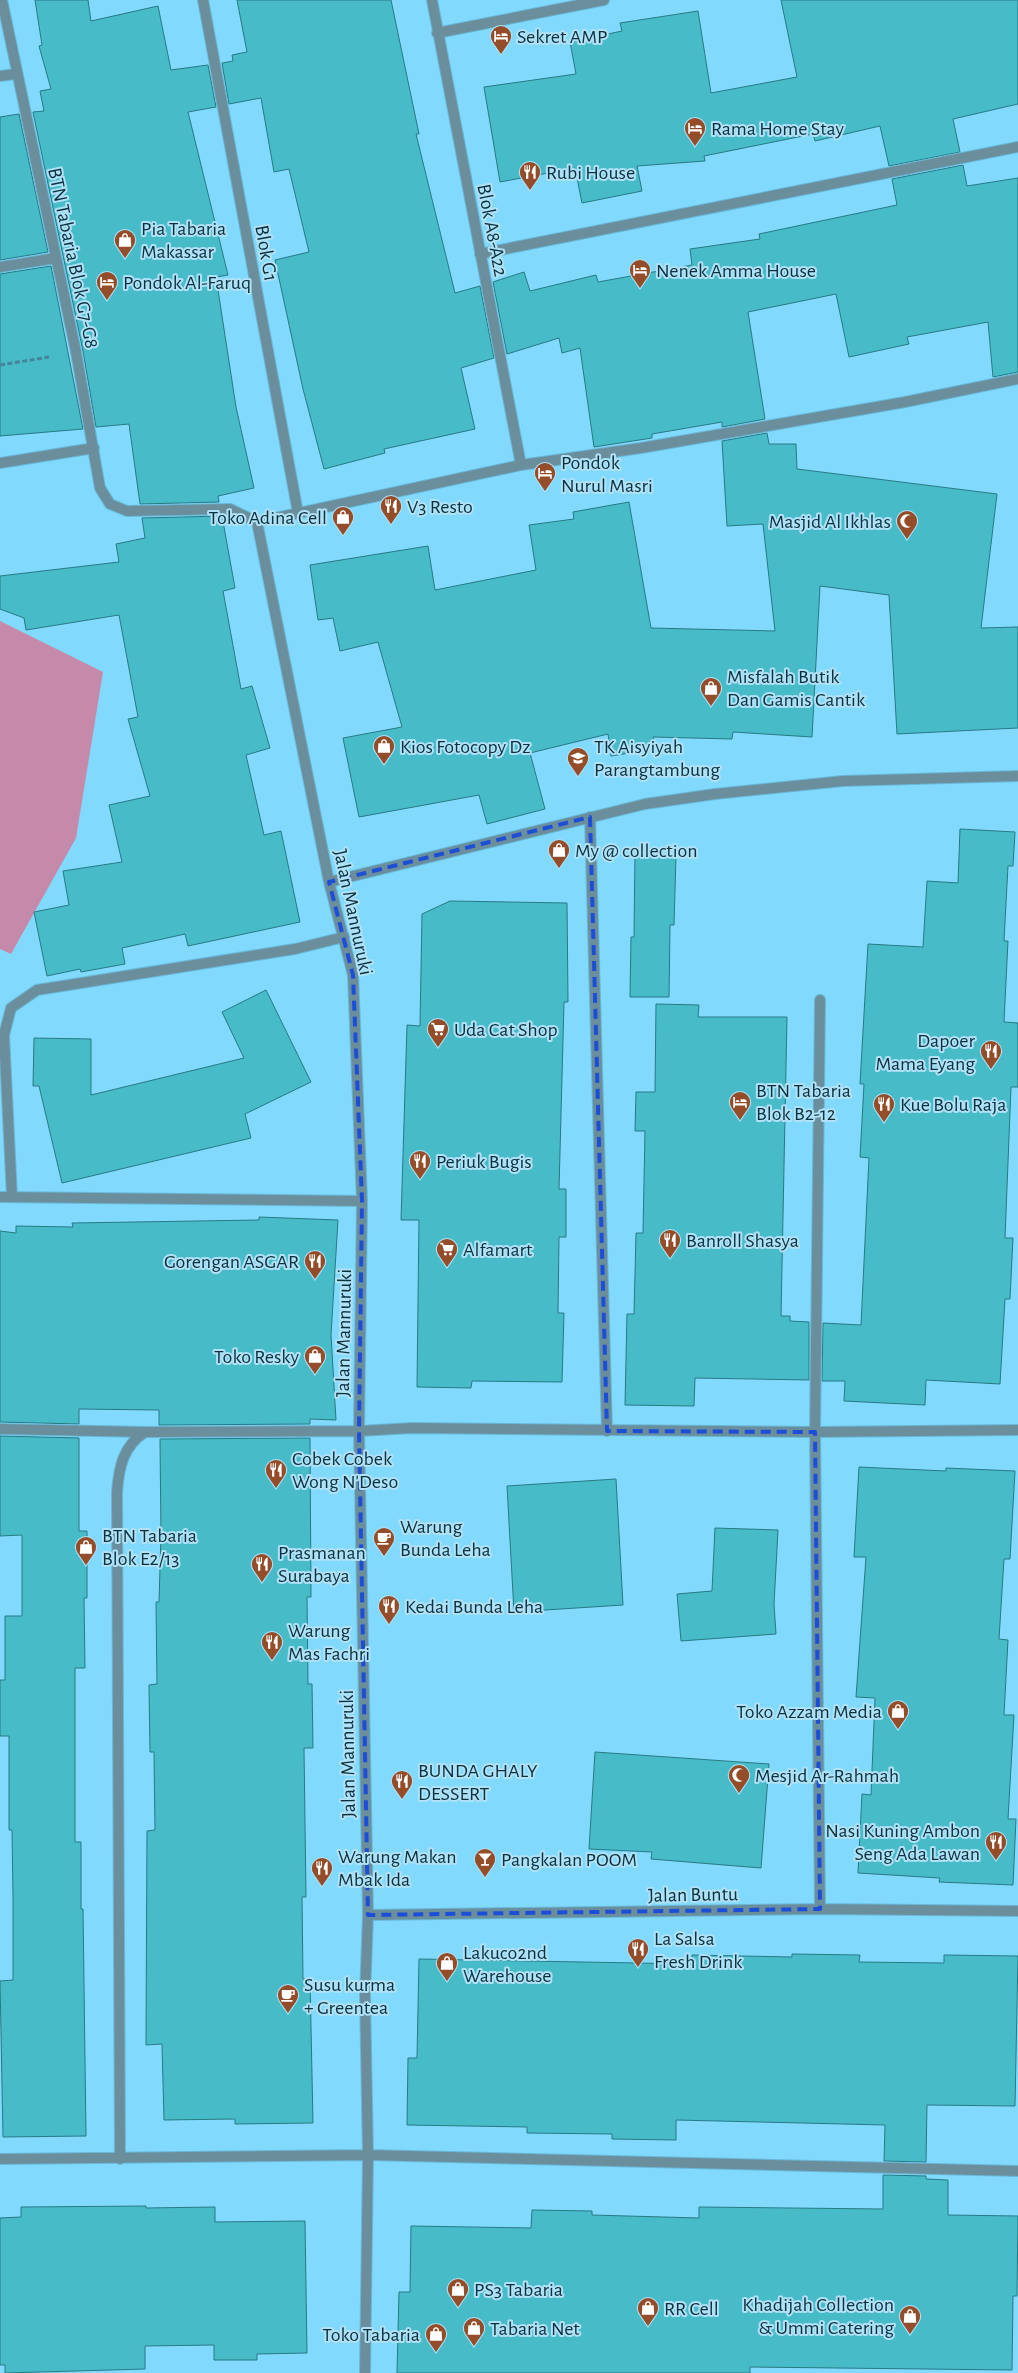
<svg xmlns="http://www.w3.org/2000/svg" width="1018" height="2373" viewBox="0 0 1018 2373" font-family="'Alegreya Sans',sans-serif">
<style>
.green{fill:#c58aa9}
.building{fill:#48bbc8;stroke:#277a83}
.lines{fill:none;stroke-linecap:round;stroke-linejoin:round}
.street-casing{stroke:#69b7d7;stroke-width:12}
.path{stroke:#44849c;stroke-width:3;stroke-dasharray:5 2.5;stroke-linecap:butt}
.street{stroke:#6b8e9c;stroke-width:10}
.marked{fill:none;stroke:#1d4ed8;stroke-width:4;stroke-dasharray:10 6;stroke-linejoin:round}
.labels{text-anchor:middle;stroke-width:4;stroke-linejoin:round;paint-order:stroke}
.poi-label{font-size:20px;fill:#09313e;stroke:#b0e1f7;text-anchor:start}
.street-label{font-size:20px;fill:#09313e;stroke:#b0e1f7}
</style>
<rect width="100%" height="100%" fill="#81d9fd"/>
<!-- green -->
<path class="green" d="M 0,621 L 103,672 L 76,838 L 11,954 L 0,949 Z"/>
<!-- building -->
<path class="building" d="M 35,0 L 88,0 L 91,21 L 158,6 L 171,70 L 208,65 L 216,107 L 188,112 L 228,275 L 216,277 L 236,407 L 254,488 L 218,496 L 219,502 L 140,504 L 129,424 L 96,427 L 83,351 L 33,112 L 44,111 L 40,91 L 51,89 L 39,46 L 42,45 Z
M 237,0 L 391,0 L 419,134 L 416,134 L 455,293 L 480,286 L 494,358 L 461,368 L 475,429 L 384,449 L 385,453 L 324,469 L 303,389 L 275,260 L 309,252 L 289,169 L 274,172 L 261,98 L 229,104 L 222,63 L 233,61 L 232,55 L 247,52 Z
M 781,0 L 1018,0 L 1018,104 L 953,119 L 960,152 L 889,166 L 880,126 L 815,141 L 813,134 L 704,156 L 705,161 L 637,166 L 642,191 L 582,203 L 575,168 L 500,182 L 484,87 L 576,74 L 570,42 L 622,31 L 620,23 L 698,11 L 711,93 L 797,77 Z
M 19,114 L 48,252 L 0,260 L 0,117 Z
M 963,165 L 967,186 L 1018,178 L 1018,372 L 993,377 L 988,322 L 907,337 L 909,344 L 849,357 L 836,294 L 748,312 L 765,419 L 722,427 L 722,422 L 652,434 L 652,438 L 594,447 L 580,348 L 562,353 L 559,338 L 507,354 L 493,282 L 524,272 L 530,291 L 596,275 L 598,282 L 692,265 L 690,249 L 760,239 L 759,234 L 897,205 L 892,179 Z
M 51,266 L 83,429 L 0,436 L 0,274 Z
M 767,433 L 769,444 L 796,444 L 797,469 L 997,494 L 981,628 L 1018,627 L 1018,728 L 897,734 L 889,595 L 820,586 L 812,737 L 733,732 L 732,739 L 653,737 L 655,749 L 611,756 L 608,734 L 530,753 L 545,809 L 487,824 L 479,795 L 359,817 L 343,738 L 402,727 L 378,642 L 340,651 L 333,618 L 318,620 L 310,565 L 428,546 L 435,590 L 536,570 L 529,525 L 574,519 L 573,512 L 629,502 L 651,628 L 775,631 L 763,524 L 727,526 L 722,441 Z
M 222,516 L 235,588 L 223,591 L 241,689 L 252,686 L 270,748 L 246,755 L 264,835 L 281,831 L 300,922 L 188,946 L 185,934 L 122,948 L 125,964 L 81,972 L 80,969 L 47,976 L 34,912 L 69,905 L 63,871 L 122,862 L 109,805 L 150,796 L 128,719 L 138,717 L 119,615 L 26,630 L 24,618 L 0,609 L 0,576 L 119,562 L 116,544 L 145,538 L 142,518 Z
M 960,829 L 1015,832 L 1013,866 L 1008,866 L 1004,941 L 1008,941 L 1004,1022 L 1018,1023 L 1018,1087 L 1011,1087 L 1005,1238 L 1013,1238 L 1010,1299 L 1005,1299 L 1000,1384 L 926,1380 L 925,1405 L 844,1401 L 845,1381 L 822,1381 L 823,1323 L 861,1325 L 869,1158 L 860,1157 L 864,1084 L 860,1084 L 868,944 L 923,947 L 927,881 L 958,883 Z
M 635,854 L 676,855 L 674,925 L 670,925 L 669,997 L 630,997 L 631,937 L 634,937 Z
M 450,901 L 567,903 L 568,1002 L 564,1002 L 559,1189 L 566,1189 L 566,1237 L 559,1237 L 558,1313 L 564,1313 L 562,1382 L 472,1381 L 471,1388 L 417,1387 L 419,1220 L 401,1220 L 407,1025 L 420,1026 L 422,914 Z
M 266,990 L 311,1082 L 245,1114 L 251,1138 L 62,1183 L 39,1086 L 33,1086 L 34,1038 L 91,1039 L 91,1095 L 244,1058 L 222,1012 Z
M 656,1004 L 699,1005 L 698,1017 L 787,1017 L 781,1316 L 790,1316 L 790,1321 L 809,1322 L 809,1380 L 695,1378 L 694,1406 L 625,1405 L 627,1314 L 634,1314 L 636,1233 L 643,1233 L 645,1131 L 635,1131 L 636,1092 L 655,1092 Z
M 259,1217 L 338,1220 L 331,1335 L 336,1420 L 310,1419 L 310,1424 L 159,1425 L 159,1410 L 79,1409 L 79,1424 L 0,1422 L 0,1231 L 16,1233 L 16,1226 L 73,1227 L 72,1223 L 259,1220 Z
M 0,1436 L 79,1438 L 79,1531 L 87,1531 L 87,1598 L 84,1598 L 85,1668 L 75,1668 L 75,1842 L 81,1842 L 81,1909 L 83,1909 L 86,2136 L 3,2137 L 0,1981 L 13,1980 L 13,1896 L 12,1830 L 9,1830 L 9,1736 L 0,1736 L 0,1680 L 5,1680 L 5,1616 L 22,1616 L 22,1535 L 0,1536 Z
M 310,1438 L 311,1597 L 307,1597 L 308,1684 L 312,1684 L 313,1748 L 304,1748 L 306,1897 L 302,1897 L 303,1979 L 310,1979 L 313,2123 L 235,2124 L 235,2119 L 164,2120 L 162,2044 L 146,2045 L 147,1831 L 155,1830 L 154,1752 L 150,1752 L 149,1685 L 157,1684 L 156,1602 L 159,1602 L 161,1534 L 160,1439 Z
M 859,1467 L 946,1471 L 946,1468 L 1015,1471 L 1010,1559 L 1004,1559 L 999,1639 L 1008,1640 L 1004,1715 L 1014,1715 L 1008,1819 L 1016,1819 L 1013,1885 L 939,1882 L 940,1878 L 858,1873 L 862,1794 L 871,1795 L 875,1698 L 856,1697 L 866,1557 L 854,1557 Z
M 616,1479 L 623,1605 L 514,1612 L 507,1486 Z
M 715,1528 L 778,1530 L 774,1604 L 776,1634 L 681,1641 L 677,1594 L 712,1591 Z
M 595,1752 L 769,1764 L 761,1868 L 651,1859 L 652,1852 L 589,1849 Z
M 792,1954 L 860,1955 L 859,1962 L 944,1963 L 944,1955 L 1018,1956 L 1015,2106 L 927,2105 L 926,2162 L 884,2161 L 885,2125 L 676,2120 L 676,2140 L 612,2139 L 612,2134 L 527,2133 L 527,2127 L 407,2125 L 408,2058 L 417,2058 L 419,1959 L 692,1964 L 692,1955 L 792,1957 Z
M 883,2175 L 926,2176 L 926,2179 L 948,2180 L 948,2215 L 1018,2216 L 1017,2296 L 1013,2296 L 1012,2370 L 750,2367 L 750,2373 L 397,2373 L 399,2292 L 410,2292 L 411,2226 L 531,2228 L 532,2210 L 592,2211 L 592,2215 L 699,2218 L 699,2207 L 883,2209 Z
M 146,2206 L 146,2208 L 215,2207 L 215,2222 L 305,2221 L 307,2353 L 257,2354 L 257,2360 L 214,2360 L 214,2345 L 145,2346 L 145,2369 L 5,2373 L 5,2365 L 0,2365 L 0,2218 L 21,2217 L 21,2207 Z"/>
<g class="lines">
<!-- street casing -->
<g class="street-casing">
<path id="street" d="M 2,0 L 76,352 L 100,488 L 110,504 L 127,511 L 230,509 L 257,522 L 521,465 L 641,448 L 905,402 L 1018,379
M 203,0 L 298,513
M 432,0 L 521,465
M 437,33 L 604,0
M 0,76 L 16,74
M 480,254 L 1018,147
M 0,267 L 56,258
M 0,463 L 94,448
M 257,522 L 329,882 L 353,975 L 362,1201 L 359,1431 L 368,1915 L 365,1996 L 368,2155 L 365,2373
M 590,817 L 607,1431
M 329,882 L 645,804 L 715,794 L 843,781 L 1018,776
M 0,1197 L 362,1201
M 12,1197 L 4,1035 L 11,1008 L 37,990 L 295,949 L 344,937
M 0,1429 L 145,1432
M 820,1909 L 815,1432 L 820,1000
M 368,1915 L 820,1909 L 1018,1911
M 0,2159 L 368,2155 L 1018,2171
M 120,2159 L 117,1492 C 119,1467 123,1446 145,1432 L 359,1431 L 412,1428 L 815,1432 L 1018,1430"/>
</g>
<!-- path -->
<path class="path" d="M 0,365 L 49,357"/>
<!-- street -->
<use href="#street" class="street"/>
</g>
<!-- marked area -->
<path class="marked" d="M 590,817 L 607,1431 L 815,1432 L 820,1909 L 368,1915 L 359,1431 L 362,1201 L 353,975 L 329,882 Z"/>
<!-- icons -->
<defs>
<g id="hotel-pin" transform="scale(1.125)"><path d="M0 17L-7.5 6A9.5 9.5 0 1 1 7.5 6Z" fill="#944d28" stroke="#b0e1f7"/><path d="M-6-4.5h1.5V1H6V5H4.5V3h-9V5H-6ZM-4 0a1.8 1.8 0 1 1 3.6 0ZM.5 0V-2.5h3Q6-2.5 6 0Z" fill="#fff"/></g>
<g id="restaurant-pin" transform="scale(1.125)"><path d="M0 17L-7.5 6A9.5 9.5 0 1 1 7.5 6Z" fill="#944d28" stroke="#b0e1f7"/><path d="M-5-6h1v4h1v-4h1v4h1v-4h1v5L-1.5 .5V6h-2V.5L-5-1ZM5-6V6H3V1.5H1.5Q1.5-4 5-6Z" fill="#fff"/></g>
<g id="shop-pin" transform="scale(1.125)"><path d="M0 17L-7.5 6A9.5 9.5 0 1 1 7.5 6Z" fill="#944d28" stroke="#b0e1f7"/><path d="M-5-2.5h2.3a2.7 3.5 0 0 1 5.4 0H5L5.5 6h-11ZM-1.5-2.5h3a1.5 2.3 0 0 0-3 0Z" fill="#fff"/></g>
<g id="mosque-pin" transform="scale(1.125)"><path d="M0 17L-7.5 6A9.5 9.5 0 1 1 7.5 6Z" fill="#944d28" stroke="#b0e1f7"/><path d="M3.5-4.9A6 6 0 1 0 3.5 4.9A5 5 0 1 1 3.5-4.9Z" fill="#fff"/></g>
<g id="university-pin" transform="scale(1.125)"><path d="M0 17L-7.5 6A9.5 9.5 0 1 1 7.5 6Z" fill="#944d28" stroke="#b0e1f7"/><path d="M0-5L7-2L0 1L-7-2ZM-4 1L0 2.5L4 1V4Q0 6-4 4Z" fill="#fff"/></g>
<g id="supermarket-pin" transform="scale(1.125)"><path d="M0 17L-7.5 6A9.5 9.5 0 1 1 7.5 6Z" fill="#944d28" stroke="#b0e1f7"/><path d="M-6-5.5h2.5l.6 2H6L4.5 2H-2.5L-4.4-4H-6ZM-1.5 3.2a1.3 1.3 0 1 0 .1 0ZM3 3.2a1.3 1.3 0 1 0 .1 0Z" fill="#fff"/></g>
<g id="cafe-pin" transform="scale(1.125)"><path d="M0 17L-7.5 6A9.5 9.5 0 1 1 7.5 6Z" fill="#944d28" stroke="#b0e1f7"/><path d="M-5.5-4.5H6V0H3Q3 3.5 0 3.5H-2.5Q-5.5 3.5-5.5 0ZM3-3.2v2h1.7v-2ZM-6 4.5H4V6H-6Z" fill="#fff"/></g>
<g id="bar-pin" transform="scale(1.125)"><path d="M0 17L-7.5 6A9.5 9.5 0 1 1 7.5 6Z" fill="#944d28" stroke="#b0e1f7"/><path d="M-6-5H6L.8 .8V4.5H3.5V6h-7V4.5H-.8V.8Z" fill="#fff"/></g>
</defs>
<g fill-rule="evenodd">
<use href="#hotel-pin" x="501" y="36"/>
<use href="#hotel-pin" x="695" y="128"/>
<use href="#restaurant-pin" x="530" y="172"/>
<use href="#shop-pin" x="125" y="240"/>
<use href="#hotel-pin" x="640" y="270"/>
<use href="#hotel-pin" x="107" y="282"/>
<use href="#hotel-pin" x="545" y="473"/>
<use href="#restaurant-pin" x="391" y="506"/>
<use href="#shop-pin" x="343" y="517"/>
<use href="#mosque-pin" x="907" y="521"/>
<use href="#shop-pin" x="711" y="688"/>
<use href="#shop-pin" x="384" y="746"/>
<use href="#university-pin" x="578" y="758"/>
<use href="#shop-pin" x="559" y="850"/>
<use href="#supermarket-pin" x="438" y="1029"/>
<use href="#restaurant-pin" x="991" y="1051"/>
<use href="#hotel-pin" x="740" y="1102"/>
<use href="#restaurant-pin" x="884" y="1104"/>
<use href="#restaurant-pin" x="420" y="1161"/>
<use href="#restaurant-pin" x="670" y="1240"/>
<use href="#supermarket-pin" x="447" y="1249"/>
<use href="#restaurant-pin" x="315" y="1261"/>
<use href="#shop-pin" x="315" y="1356"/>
<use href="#restaurant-pin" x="276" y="1470"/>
<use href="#cafe-pin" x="384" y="1538"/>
<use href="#shop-pin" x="86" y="1547"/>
<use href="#restaurant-pin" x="262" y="1564"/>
<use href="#restaurant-pin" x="389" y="1606"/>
<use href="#restaurant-pin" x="272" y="1642"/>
<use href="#shop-pin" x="898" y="1711"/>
<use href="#mosque-pin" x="739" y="1775"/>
<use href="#restaurant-pin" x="402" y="1781"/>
<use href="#restaurant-pin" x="996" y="1842"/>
<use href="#bar-pin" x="485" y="1859"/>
<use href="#restaurant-pin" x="322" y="1868"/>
<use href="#restaurant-pin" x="638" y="1949"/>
<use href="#shop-pin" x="447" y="1963"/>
<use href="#cafe-pin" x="288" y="1995"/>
<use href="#shop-pin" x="458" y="2289"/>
<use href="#shop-pin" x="648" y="2308"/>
<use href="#shop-pin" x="910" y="2316"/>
<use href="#shop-pin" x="474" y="2328"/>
<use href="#shop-pin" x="436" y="2334"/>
</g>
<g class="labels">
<!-- poi labels -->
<g class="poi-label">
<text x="517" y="43">Sekret AMP</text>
<text x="711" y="135">Rama Home Stay</text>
<text x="546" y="179">Rubi House</text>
<text x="141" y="235">Pia Tabaria<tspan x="141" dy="23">Makassar</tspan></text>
<text x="656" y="277">Nenek Amma House</text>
<text x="123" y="289">Pondok Al-Faruq</text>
<text x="561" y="469">Pondok<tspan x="561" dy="23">Nurul Masri</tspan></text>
<text x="407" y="513">V3 Resto</text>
<text x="327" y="524" text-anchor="end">Toko Adina Cell</text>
<text x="891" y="528" text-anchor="end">Masjid Al Ikhlas</text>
<text x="727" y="683">Misfalah Butik<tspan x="727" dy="23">Dan Gamis Cantik</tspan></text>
<text x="400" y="753">Kios Fotocopy Dz</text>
<text x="594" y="753">TK Aisyiyah<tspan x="594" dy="23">Parangtambung</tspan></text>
<text x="575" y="857">My @ collection</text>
<text x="454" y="1036">Uda Cat Shop</text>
<text x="975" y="1047" text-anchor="end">Dapoer<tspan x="975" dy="23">Mama Eyang</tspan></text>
<text x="756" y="1097">BTN Tabaria<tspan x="756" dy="23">Blok B2-12</tspan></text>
<text x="900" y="1111">Kue Bolu Raja</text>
<text x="436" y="1168">Periuk Bugis</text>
<text x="686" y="1247">Banroll Shasya</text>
<text x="463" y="1256">Alfamart</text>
<text x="299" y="1268" text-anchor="end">Gorengan ASGAR</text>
<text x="299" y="1363" text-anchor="end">Toko Resky</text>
<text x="292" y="1465">Cobek Cobek<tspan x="292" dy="23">Wong N'Deso</tspan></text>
<text x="400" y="1533">Warung<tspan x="400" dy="23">Bunda Leha</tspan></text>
<text x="102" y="1542">BTN Tabaria<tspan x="102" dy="23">Blok E2/13</tspan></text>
<text x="278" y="1559">Prasmanan<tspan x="278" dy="23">Surabaya</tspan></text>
<text x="405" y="1613">Kedai Bunda Leha</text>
<text x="288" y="1637">Warung<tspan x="288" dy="23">Mas Fachri</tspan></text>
<text x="882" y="1718" text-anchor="end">Toko Azzam Media</text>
<text x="418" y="1777">BUNDA GHALY<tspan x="418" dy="23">DESSERT</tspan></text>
<text x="755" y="1782">Mesjid Ar-Rahmah</text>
<text x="980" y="1837" text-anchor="end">Nasi Kuning Ambon<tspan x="980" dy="23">Seng Ada Lawan</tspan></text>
<text x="338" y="1863">Warung Makan<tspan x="338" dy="23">Mbak Ida</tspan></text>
<text x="501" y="1866">Pangkalan POOM</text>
<text x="654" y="1945">La Salsa<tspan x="654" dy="23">Fresh Drink</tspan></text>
<text x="463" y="1959">Lakuco2nd<tspan x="463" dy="23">Warehouse</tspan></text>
<text x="304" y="1991">Susu kurma<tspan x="304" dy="23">+ Greentea</tspan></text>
<text x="474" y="2296">PS3 Tabaria</text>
<text x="894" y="2311" text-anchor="end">Khadijah Collection<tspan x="894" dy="23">&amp; Ummi Catering</tspan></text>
<text x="664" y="2315">RR Cell</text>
<text x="490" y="2335">Tabaria Net</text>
<text x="420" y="2341" text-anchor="end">Toko Tabaria</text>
</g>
<!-- street labels -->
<g class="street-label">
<text transform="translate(493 230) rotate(79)" y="7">Blok A8-A22</text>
<text transform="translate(267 253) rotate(80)" y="7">Blok G1</text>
<text transform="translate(74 258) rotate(78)" y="7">BTN Tabaria Blok G7-G8</text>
<text transform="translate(354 912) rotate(78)" y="7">Jalan Mannuruki</text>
<text transform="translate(343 1333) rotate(-89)" y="7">Jalan Mannuruki</text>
<text transform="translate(347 1754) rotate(-91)" y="7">Jalan Mannuruki</text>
<text transform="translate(693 1894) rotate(-1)" y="7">Jalan Buntu</text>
</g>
</g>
</svg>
